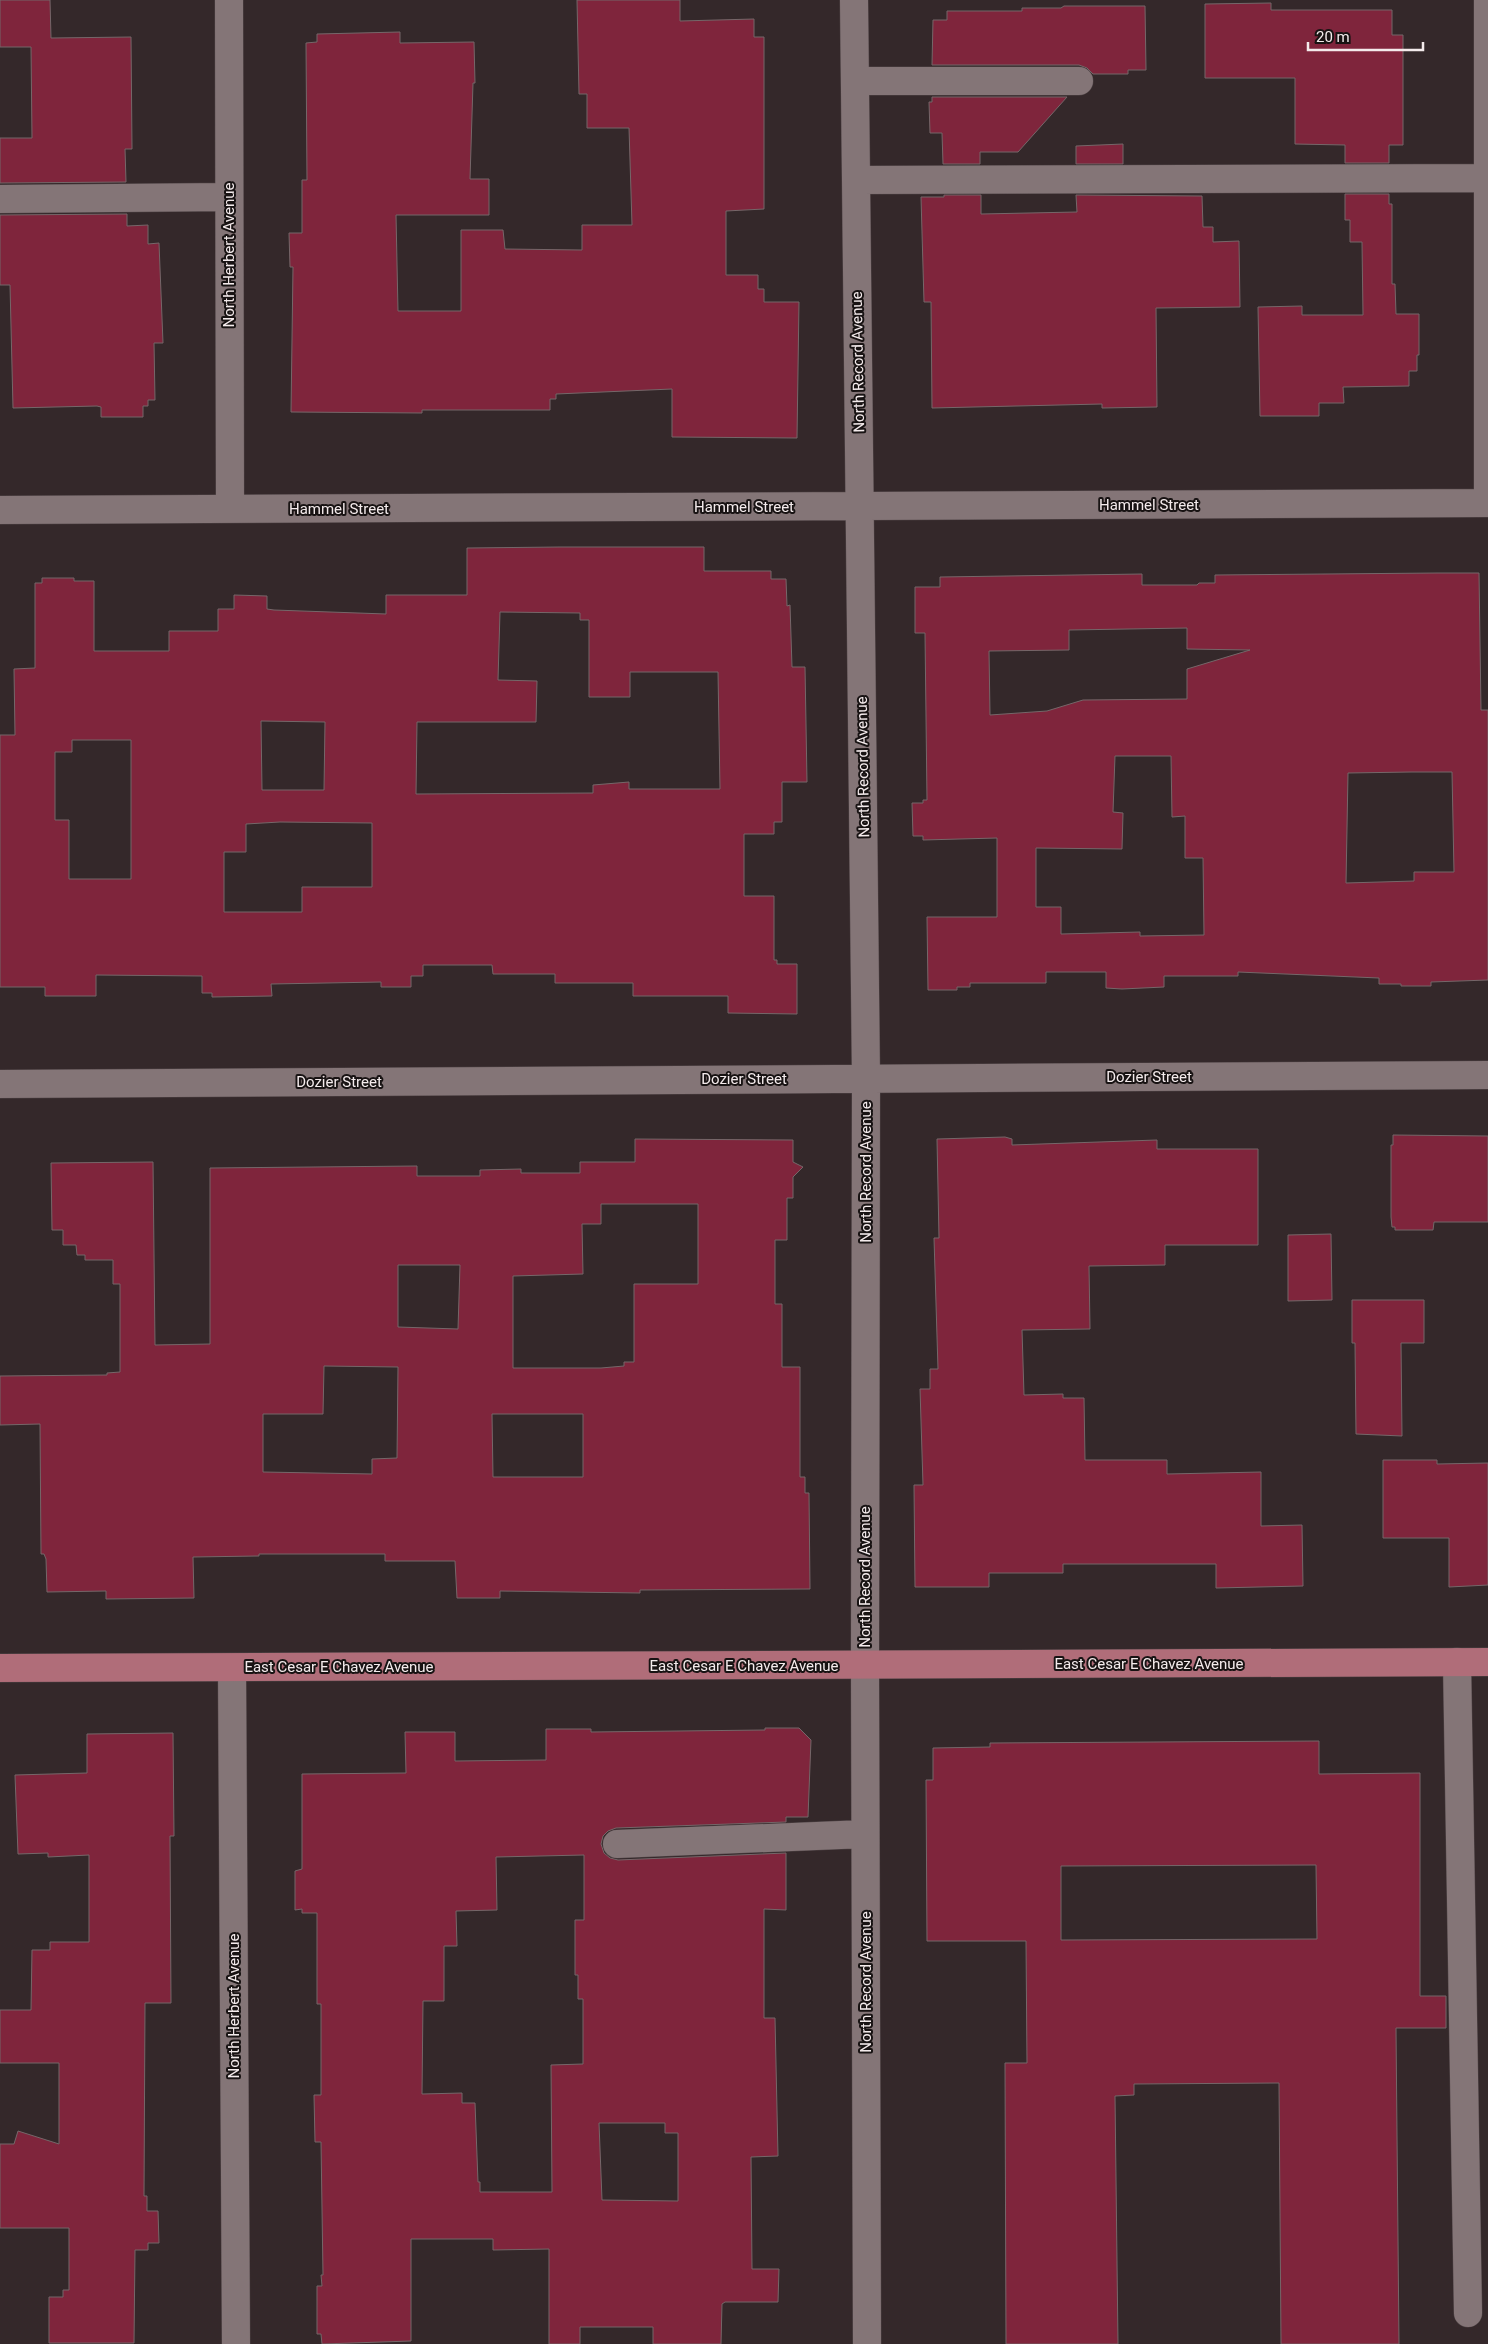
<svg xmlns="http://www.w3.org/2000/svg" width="1488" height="2344" viewBox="0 0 1488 2344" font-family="Roboto,sans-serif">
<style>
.building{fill:#7f253c;stroke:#756769;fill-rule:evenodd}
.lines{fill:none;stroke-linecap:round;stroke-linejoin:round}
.minor-casing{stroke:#504547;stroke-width:29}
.major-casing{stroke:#504547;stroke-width:29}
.minor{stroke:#847577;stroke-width:28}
.major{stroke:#b06d79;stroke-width:28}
.labels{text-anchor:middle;stroke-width:4;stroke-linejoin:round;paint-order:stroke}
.street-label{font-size:15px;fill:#f4ebec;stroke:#181313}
</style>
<rect width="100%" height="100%" fill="#34282a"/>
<!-- building -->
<path class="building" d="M 0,0 L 50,0 L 51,38 L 131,37 L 132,149 L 125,149 L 126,182 L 0,183 L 0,138 L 32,138 L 31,47 L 0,47 Z
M 577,0 L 680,0 L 680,21 L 754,19 L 754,37 L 764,37 L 764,209 L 726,211 L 726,275 L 758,275 L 758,289 L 764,289 L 764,302 L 799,302 L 797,438 L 672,437 L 672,389 L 556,394 L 556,399 L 550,399 L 550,410 L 422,410 L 422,413 L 291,412 L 293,267 L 290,267 L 289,233 L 302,233 L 302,180 L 307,180 L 306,43 L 317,42 L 317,34 L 400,32 L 400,43 L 474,42 L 475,83 L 473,83 L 470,179 L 489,179 L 489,215 L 396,215 L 398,311 L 461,311 L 461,230 L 503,230 L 505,249 L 582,250 L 582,225 L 632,225 L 629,128 L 587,128 L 587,94 L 579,94 Z
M 1271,3 L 1271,10 L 1392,10 L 1392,35 L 1403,35 L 1403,145 L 1389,145 L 1389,163 L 1345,163 L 1345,145 L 1295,144 L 1295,78 L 1205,78 L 1205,4 Z
M 1064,6 L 1145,6 L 1146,70 L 1128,70 L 1128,74 L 1093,74 L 1087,68 L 1079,65 L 932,65 L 933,20 L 947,20 L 947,11 L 1022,11 L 1022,8 L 1061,8 Z
M 932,97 L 1067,97 L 1018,152 L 980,152 L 980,164 L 943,164 L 942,133 L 930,133 L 929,102 L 932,102 Z
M 1123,144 L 1123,164 L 1076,164 L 1076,146 Z
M 1345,194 L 1389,194 L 1389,204 L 1392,204 L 1392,284 L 1395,284 L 1396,314 L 1419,314 L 1419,355 L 1417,355 L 1417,371 L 1409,371 L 1409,386 L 1343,387 L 1344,403 L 1319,403 L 1319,416 L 1260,416 L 1258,307 L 1302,306 L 1302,315 L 1363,315 L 1362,242 L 1350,242 L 1350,220 L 1345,220 Z
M 944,195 L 981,195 L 981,214 L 1077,212 L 1076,195 L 1202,196 L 1203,227 L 1213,227 L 1213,242 L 1239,241 L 1240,307 L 1156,308 L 1157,407 L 1102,408 L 1102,404 L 932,408 L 931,302 L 924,302 L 921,197 L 944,197 Z
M 127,214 L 127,226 L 148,225 L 148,244 L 159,243 L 163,343 L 154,343 L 155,400 L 148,400 L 148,406 L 143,406 L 143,417 L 101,417 L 101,407 L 97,406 L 13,408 L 10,285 L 0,285 L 0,215 Z
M 559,547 L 704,547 L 704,571 L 771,571 L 771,579 L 786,579 L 787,606 L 790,605 L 792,667 L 805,667 L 807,782 L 782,782 L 782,822 L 774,822 L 774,834 L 744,834 L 744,896 L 774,896 L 774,960 L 777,960 L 777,964 L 797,964 L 797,1014 L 728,1013 L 728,996 L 633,996 L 633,983 L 555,983 L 555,974 L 493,974 L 492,965 L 423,965 L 423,976 L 411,976 L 411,987 L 381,987 L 381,982 L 271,984 L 272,996 L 212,997 L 212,993 L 202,993 L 202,976 L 96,975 L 96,996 L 45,996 L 45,987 L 0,987 L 0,735 L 15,735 L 14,669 L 35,668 L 35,583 L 42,583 L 42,578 L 74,578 L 74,581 L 94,581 L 94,651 L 169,651 L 169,631 L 218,631 L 218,609 L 234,609 L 234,595 L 267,596 L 267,609 L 274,610 L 386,614 L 386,595 L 467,595 L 467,548 ZM 500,612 L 580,613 L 580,620 L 589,620 L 589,697 L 630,697 L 630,672 L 718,672 L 720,789 L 629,789 L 629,782 L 593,785 L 593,793 L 416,794 L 417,722 L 536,722 L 537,681 L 498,680 ZM 261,721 L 325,722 L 324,790 L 262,790 ZM 72,740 L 131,740 L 131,879 L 69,879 L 69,820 L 55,820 L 55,752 L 72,752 ZM 280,822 L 372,823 L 372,887 L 302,887 L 302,912 L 224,912 L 224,852 L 246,852 L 246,824 Z
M 1437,573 L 1479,573 L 1481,710 L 1488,710 L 1488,980 L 1431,982 L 1431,986 L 1401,986 L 1401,984 L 1379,984 L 1379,978 L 1238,972 L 1238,976 L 1164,976 L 1164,987 L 1122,989 L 1106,988 L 1106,972 L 1046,972 L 1046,983 L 970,983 L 970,987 L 957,987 L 957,990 L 928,990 L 927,917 L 997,917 L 997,838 L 923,840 L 923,836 L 913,836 L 912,803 L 923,803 L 923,800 L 927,800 L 925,633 L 915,633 L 915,587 L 940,587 L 940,577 L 1142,574 L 1142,585 L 1197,585 L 1199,583 L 1215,583 L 1215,575 ZM 1187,628 L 1187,649 L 1250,650 L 1187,669 L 1187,699 L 1083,700 L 1047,711 L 990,715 L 989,651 L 1069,650 L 1069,630 ZM 1115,756 L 1171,756 L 1172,817 L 1185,816 L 1185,858 L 1203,858 L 1204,935 L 1140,936 L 1140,932 L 1061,934 L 1061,907 L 1036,907 L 1036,848 L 1122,849 L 1123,813 L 1113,812 ZM 1411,772 L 1452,772 L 1454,872 L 1414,872 L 1414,881 L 1346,883 L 1348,773 Z
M 1393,1135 L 1488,1136 L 1488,1222 L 1434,1222 L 1433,1230 L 1395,1230 L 1395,1227 L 1392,1227 L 1391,1217 L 1391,1145 L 1393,1145 Z
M 1005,1137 L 1012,1139 L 1012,1145 L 1157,1140 L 1157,1149 L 1258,1149 L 1258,1245 L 1165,1245 L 1165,1265 L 1089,1266 L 1090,1329 L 1022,1330 L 1024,1395 L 1063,1394 L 1063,1398 L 1084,1398 L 1085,1460 L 1167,1460 L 1167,1474 L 1261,1472 L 1261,1526 L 1302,1525 L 1303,1586 L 1216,1588 L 1216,1564 L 1063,1564 L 1063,1573 L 989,1573 L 989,1587 L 915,1587 L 914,1485 L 923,1485 L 920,1389 L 930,1389 L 930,1369 L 938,1369 L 934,1238 L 939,1238 L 937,1139 Z
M 635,1139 L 793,1140 L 793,1162 L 803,1167 L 793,1177 L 793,1198 L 787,1198 L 787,1240 L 775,1240 L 775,1304 L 782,1304 L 782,1367 L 800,1367 L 800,1477 L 805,1477 L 805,1493 L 809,1493 L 810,1589 L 640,1590 L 640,1593 L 500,1591 L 500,1598 L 457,1598 L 455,1561 L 385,1561 L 385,1554 L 259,1554 L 259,1556 L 193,1557 L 194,1598 L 106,1599 L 106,1591 L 47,1592 L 46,1559 L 44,1554 L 41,1554 L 40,1424 L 0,1425 L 0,1376 L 107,1375 L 107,1373 L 120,1372 L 120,1284 L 113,1284 L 113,1260 L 85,1260 L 85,1255 L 77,1255 L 76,1245 L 63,1245 L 63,1230 L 52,1230 L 51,1163 L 153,1162 L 155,1345 L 210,1344 L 210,1168 L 417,1166 L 417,1176 L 480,1176 L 480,1170 L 521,1169 L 521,1173 L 580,1173 L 580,1162 L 635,1162 ZM 601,1204 L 698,1204 L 698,1284 L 634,1284 L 634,1362 L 624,1362 L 624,1366 L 601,1368 L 513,1368 L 513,1276 L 583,1274 L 582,1224 L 601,1224 ZM 398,1265 L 460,1265 L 458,1329 L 398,1327 ZM 324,1366 L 398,1367 L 397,1458 L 372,1459 L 372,1474 L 263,1472 L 263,1414 L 323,1414 ZM 492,1414 L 583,1414 L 583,1477 L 493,1477 Z
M 1331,1234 L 1332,1300 L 1288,1301 L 1288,1235 Z
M 1352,1300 L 1424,1300 L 1424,1343 L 1401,1343 L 1402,1436 L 1356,1434 L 1355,1343 L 1352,1343 Z
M 1383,1460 L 1437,1460 L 1437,1464 L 1488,1463 L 1488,1585 L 1449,1587 L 1449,1538 L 1383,1538 Z
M 765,1728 L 799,1728 L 811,1740 L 808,1817 L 786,1817 L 786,1822 L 616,1828 L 608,1831 L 603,1836 L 601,1844 L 604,1853 L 610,1858 L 618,1860 L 786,1853 L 786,1910 L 764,1909 L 764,2018 L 775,2018 L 778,2156 L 751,2157 L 752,2269 L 779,2269 L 778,2302 L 725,2302 L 722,2304 L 721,2344 L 653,2344 L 653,2327 L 580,2327 L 580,2344 L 549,2344 L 549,2249 L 493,2250 L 493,2239 L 411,2239 L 411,2341 L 322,2344 L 321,2334 L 317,2334 L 317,2286 L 322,2286 L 321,2275 L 323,2275 L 321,2142 L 315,2142 L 314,2095 L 321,2095 L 321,2004 L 317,2004 L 317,1913 L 302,1913 L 302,1909 L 295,1910 L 295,1871 L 302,1869 L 302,1774 L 406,1773 L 405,1732 L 455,1732 L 455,1761 L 546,1760 L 546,1729 L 591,1729 L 591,1732 L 765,1730 ZM 584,1855 L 584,1920 L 575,1920 L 575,1975 L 578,1975 L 578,1999 L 583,1999 L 583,2064 L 551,2065 L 552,2192 L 480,2192 L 480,2182 L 478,2182 L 475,2103 L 462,2103 L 462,2093 L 422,2094 L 423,2001 L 444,2001 L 444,1946 L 457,1946 L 456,1911 L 497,1910 L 496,1857 ZM 599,2123 L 665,2123 L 665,2133 L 678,2133 L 678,2201 L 602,2200 Z
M 173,1733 L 174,1836 L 170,1836 L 171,2003 L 145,2003 L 144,2196 L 147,2196 L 147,2211 L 158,2211 L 159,2243 L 148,2243 L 148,2250 L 135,2250 L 134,2343 L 49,2343 L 49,2297 L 63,2297 L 63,2290 L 69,2290 L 69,2228 L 0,2228 L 0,2144 L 14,2144 L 18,2131 L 59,2144 L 59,2063 L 0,2063 L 0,2010 L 31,2010 L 32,1950 L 50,1950 L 50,1942 L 89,1942 L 89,1855 L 48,1857 L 48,1853 L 18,1854 L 15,1775 L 87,1773 L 87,1734 Z
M 1319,1741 L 1319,1774 L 1420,1773 L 1420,1996 L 1446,1996 L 1446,2028 L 1396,2028 L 1399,2344 L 1281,2344 L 1279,2083 L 1134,2084 L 1134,2095 L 1115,2096 L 1118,2344 L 1006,2344 L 1005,2063 L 1027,2063 L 1026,1941 L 927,1941 L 926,1780 L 933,1780 L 933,1748 L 990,1747 L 990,1743 ZM 1316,1865 L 1317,1939 L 1061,1940 L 1061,1866 Z"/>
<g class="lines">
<!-- minor casing -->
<g class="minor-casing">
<path id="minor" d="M 229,0 L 230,509
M 854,0 L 866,1079 L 865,1665 L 867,2344
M 1488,0 L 1488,503
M 855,81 L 1079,81
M 856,180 L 1488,178
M 0,199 L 229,197
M 0,510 L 1488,503
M 0,1084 L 1488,1075
M 1457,1662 L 1468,2313
M 232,1668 L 236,2344
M 617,1844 L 865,1834"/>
</g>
<!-- major casing -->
<g class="major-casing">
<path id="major" d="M 0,1668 L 1488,1662"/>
</g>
<!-- minor -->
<use href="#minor" class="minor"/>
<!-- major -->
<use href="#major" class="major"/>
</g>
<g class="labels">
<!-- street labels -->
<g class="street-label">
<text transform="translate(229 255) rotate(-90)" y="5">North Herbert Avenue</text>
<text transform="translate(858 362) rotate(-91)" y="5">North Record Avenue</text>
<text x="1149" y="510">Hammel Street</text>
<text x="744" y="512">Hammel Street</text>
<text x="339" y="514">Hammel Street</text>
<text transform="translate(863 767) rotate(-91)" y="5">North Record Avenue</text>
<text x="1149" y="1082">Dozier Street</text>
<text x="744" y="1084">Dozier Street</text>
<text x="339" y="1087">Dozier Street</text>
<text transform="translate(866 1172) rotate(-90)" y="5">North Record Avenue</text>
<text transform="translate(865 1577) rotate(-90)" y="5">North Record Avenue</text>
<text x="1149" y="1669">East Cesar E Chavez Avenue</text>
<text x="744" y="1671">East Cesar E Chavez Avenue</text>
<text x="339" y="1672">East Cesar E Chavez Avenue</text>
<text transform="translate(866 1982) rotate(-90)" y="5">North Record Avenue</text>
<text transform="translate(234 2006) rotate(-90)" y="5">North Herbert Avenue</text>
</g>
</g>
<!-- scale -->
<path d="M1308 42v8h115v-8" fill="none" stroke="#f4ebec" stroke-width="2.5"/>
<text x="1316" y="42" font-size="15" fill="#f4ebec" stroke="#181313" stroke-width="4" paint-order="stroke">20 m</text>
</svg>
